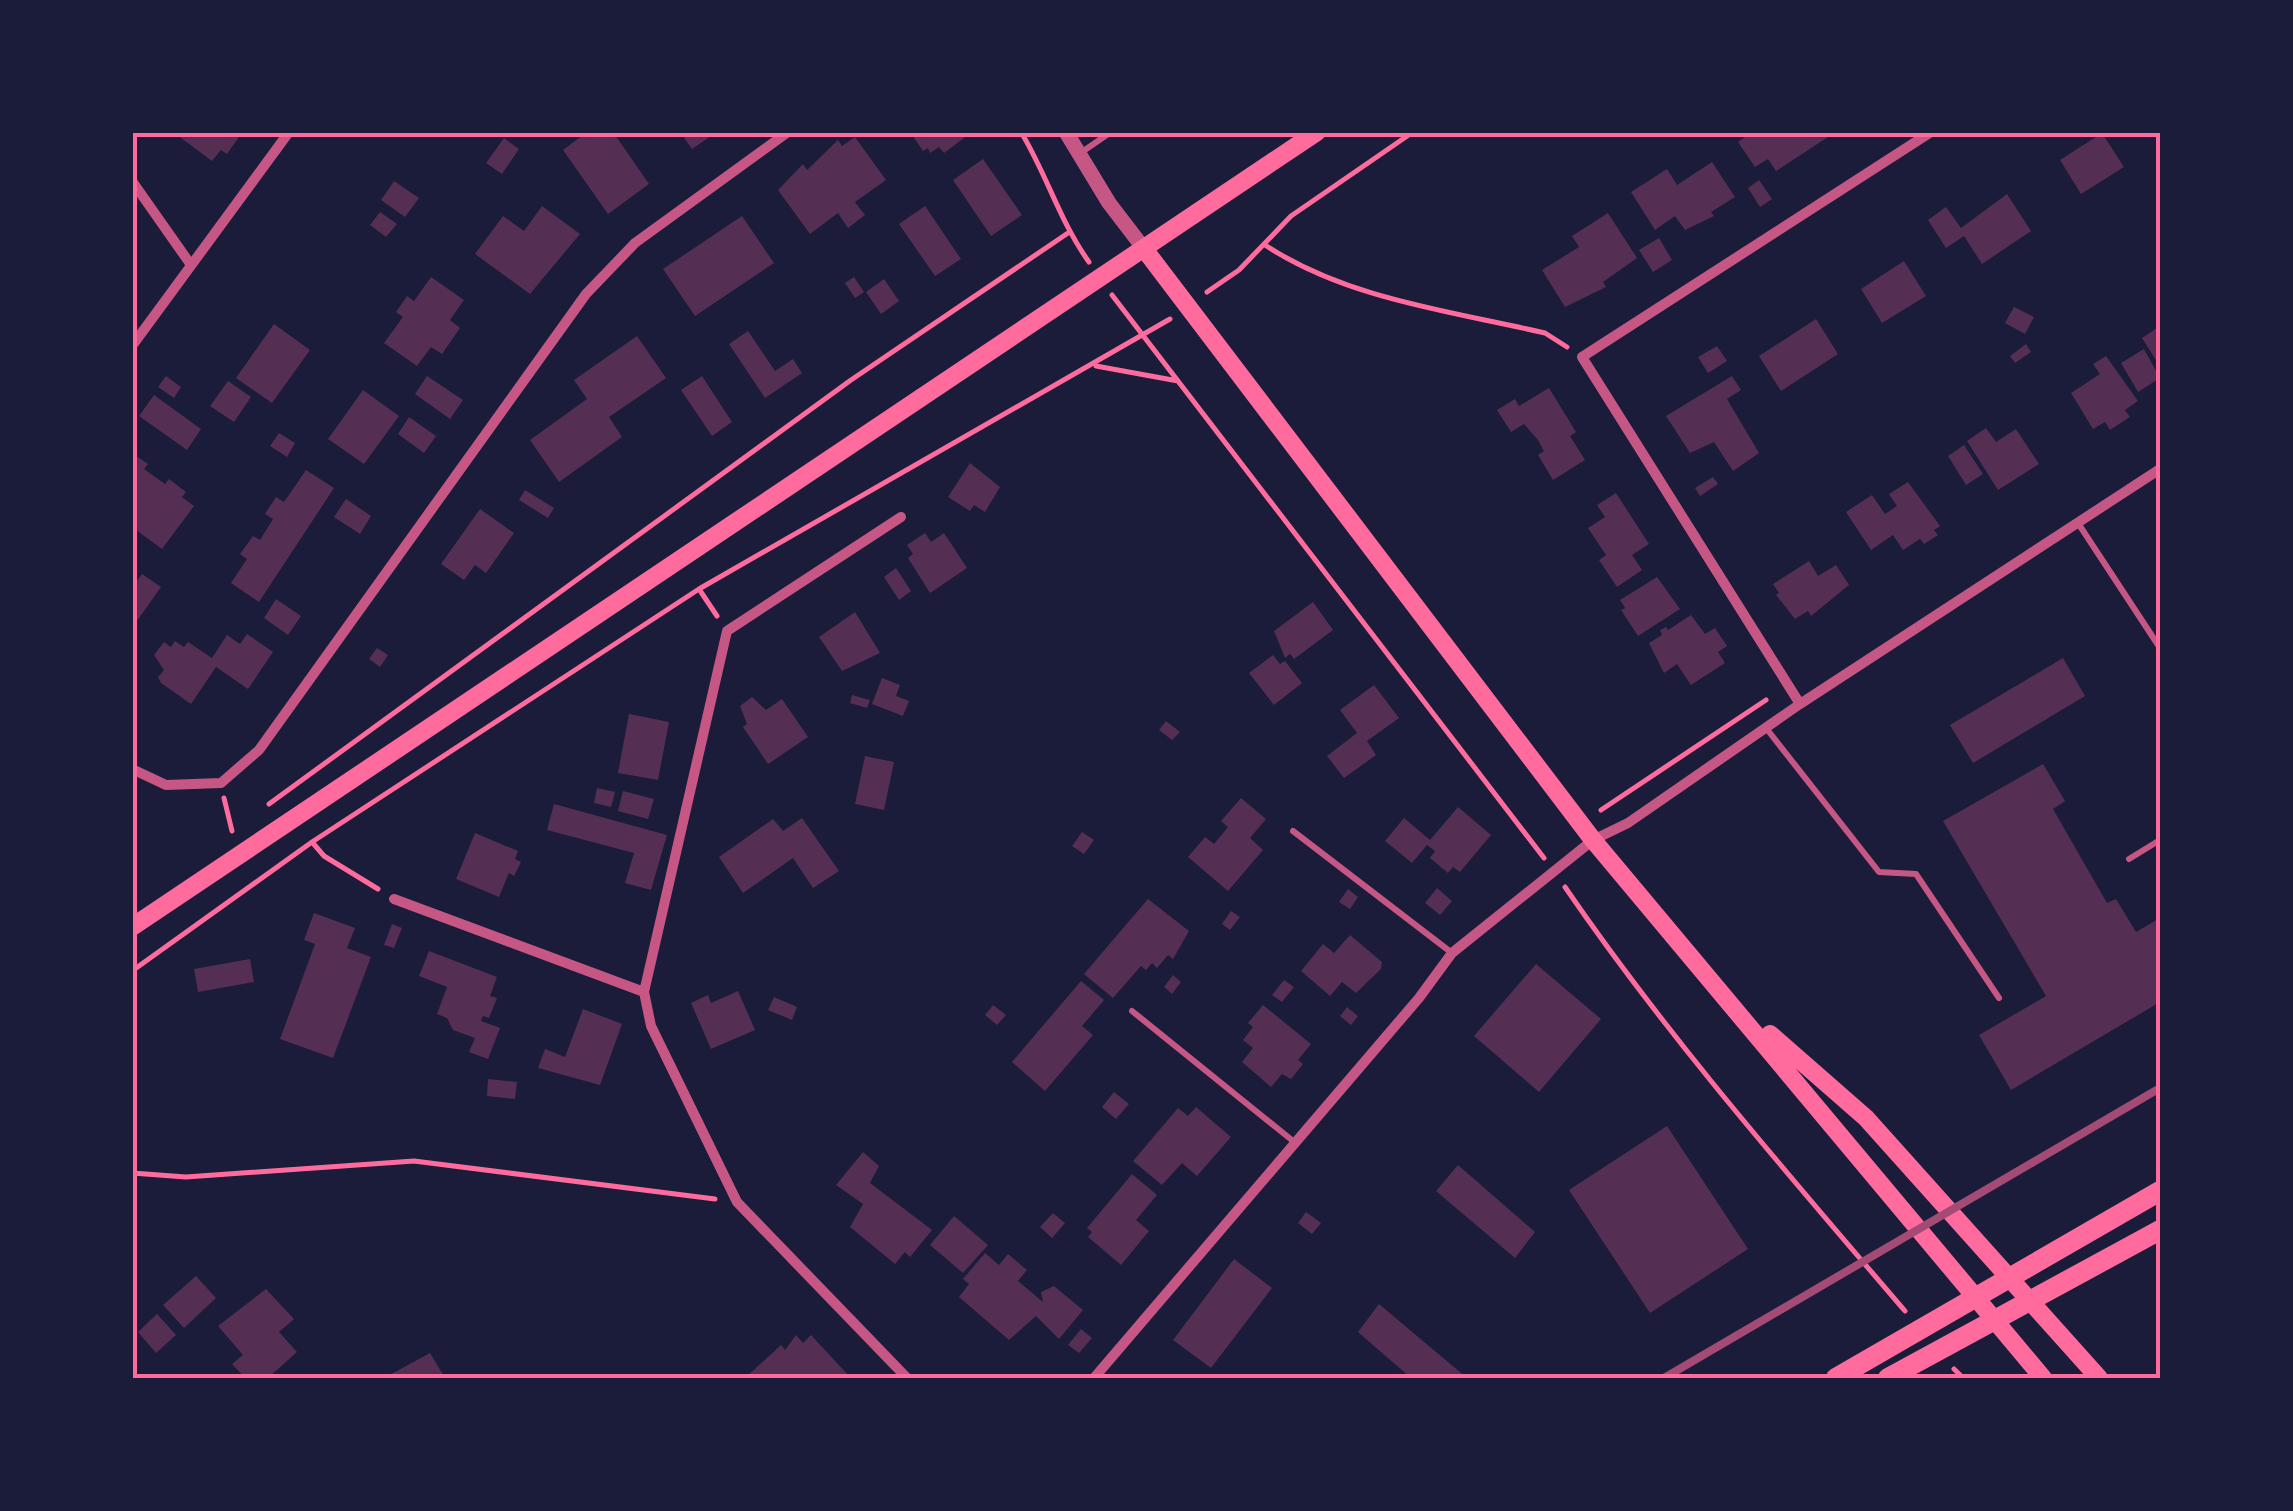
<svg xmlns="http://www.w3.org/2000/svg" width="2293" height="1511" viewBox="0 0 2293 1511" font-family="'Playfair Display',serif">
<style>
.building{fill:#542f53}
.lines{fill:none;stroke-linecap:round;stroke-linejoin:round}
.path{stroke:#ff6b9d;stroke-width:5}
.service{stroke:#c65784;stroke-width:6}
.minor{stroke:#c65784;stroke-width:10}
.tertiary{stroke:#c65784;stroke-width:15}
.secondary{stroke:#ff6b9d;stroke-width:18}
.primary{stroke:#ff6b9d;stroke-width:20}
.rail{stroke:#a44b75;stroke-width:8}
.neatline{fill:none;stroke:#ff6b9d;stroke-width:4}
</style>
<rect width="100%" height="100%" fill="#1b1b3a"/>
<!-- building -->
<path class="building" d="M 173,132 L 233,132 L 239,137 L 227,154 L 221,150 L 212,161 Z
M 587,132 L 613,132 L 649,184 L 608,214 L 563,150 Z
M 680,132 L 717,132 L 692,149 Z
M 910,132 L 972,132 L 944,153 L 939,147 L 930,153 L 928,148 L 923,151 Z
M 1752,132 L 1825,132 L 1828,137 L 1776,171 L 1768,159 L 1755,167 L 1738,142 Z
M 2102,133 L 2124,167 L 2081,194 L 2060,160 Z
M 855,137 L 886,180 L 855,202 L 865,215 L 848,228 L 838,213 L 810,234 L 778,190 L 803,164 L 807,170 L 838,140 L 842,146 Z
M 504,138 L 519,149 L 502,174 L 486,163 Z
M 983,159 L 1022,215 L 991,236 L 953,180 Z
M 1712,162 L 1735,197 L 1711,212 L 1714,216 L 1685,230 L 1675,216 L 1655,230 L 1631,192 L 1667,169 L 1677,185 Z
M 1759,180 L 1772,199 L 1760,207 L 1748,188 Z
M 394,181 L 419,198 L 405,217 L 381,200 Z
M 2007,194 L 2031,231 L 1982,264 L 1964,236 L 1946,248 L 1928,220 L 1946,207 L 1961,228 Z
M 542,206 L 580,234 L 530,294 L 475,254 L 503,216 L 524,231 Z
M 925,206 L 961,259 L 935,276 L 899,224 Z
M 380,212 L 397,224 L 386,237 L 370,225 Z
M 1608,213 L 1637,258 L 1603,282 L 1606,287 L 1565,307 L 1542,270 L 1579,247 L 1572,236 Z
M 742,216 L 774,263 L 695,316 L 663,269 Z
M 1659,238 L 1672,260 L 1653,272 L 1639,250 Z
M 1904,261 L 1926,296 L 1882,323 L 1861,289 Z
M 431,277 L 464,300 L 450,320 L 460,328 L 442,354 L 431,347 L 417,366 L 384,343 L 403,317 L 396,312 L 407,296 L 414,301 Z
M 854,277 L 864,292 L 855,298 L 845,283 Z
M 884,279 L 899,301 L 881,314 L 866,292 Z
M 2014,307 L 2034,317 L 2025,334 L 2005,323 Z
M 1816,319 L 1838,354 L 1781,391 L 1759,356 Z
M 274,324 L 310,350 L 272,403 L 236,378 Z
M 2160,326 L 2160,359 L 2157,362 L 2142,338 Z
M 748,331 L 775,371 L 793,359 L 802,373 L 765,398 L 729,344 Z
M 637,336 L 666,378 L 609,417 L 622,437 L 559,482 L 530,440 L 587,399 L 574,380 Z
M 2026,344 L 2031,352 L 2015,363 L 2010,356 Z
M 1717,346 L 1727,361 L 1708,373 L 1698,357 Z
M 2144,349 L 2160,378 L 2138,392 L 2121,363 Z
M 2106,356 L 2138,401 L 2125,410 L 2130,417 L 2110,430 L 2105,422 L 2093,429 L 2071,393 L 2100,374 L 2093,364 Z
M 166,376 L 181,387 L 174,398 L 158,387 Z
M 427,376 L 463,400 L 450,419 L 415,394 Z
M 702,376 L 732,422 L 712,436 L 681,390 Z
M 1732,376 L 1741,390 L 1727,399 L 1759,453 L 1733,471 L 1714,442 L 1690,453 L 1666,416 Z
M 228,381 L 251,397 L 234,422 L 210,406 Z
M 1549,388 L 1576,432 L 1570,436 L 1585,460 L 1553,480 L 1538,455 L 1544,451 L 1538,440 L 1524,424 L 1511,432 L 1497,410 L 1515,399 L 1519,406 Z
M 363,390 L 399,416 L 364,464 L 328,439 Z
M 154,395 L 201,429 L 187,450 L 139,416 Z
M 409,417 L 436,436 L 424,453 L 398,434 Z
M 1986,428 L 1996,442 L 2016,429 L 2039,464 L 1998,490 L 1967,441 Z
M 279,433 L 295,443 L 287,457 L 270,446 Z
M 1964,445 L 1983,474 L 1966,485 L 1948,456 Z
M 132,453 L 148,464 L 144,469 L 165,484 L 169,479 L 186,492 L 182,497 L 194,506 L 162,549 L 132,527 Z
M 970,463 L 1000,487 L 985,512 L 974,505 L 970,511 L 948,497 Z
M 306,470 L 334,488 L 259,602 L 231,583 L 247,559 L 240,554 L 253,536 L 260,540 L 273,519 L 265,514 L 276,497 L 284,502 Z
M 1713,477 L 1718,484 L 1700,496 L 1695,488 Z
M 1908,482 L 1940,526 L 1934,530 L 1938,535 L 1924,544 L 1920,539 L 1903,550 L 1893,535 L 1871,550 L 1846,512 L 1872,495 L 1885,514 L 1897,506 L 1889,494 Z
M 525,490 L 554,508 L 548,518 L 519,500 Z
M 1616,493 L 1649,544 L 1632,555 L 1642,570 L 1617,587 L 1599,560 L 1606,555 L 1588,528 L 1605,517 L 1597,505 Z
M 346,499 L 371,516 L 360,534 L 334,517 Z
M 480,509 L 514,533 L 486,573 L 475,565 L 464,580 L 441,564 Z
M 925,533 L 931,542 L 944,533 L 967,568 L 930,593 L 908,558 L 913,554 L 907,545 Z
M 1809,561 L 1818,576 L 1836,565 L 1849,585 L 1811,616 L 1808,611 L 1795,619 L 1776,595 L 1779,593 L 1773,584 Z
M 896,568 L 911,591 L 899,600 L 884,577 Z
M 142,574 L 161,587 L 132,628 L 132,587 Z
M 1657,577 L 1680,609 L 1638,636 L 1621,610 L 1625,608 L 1620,600 Z
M 276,599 L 301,616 L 288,635 L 264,618 Z
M 1313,602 L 1333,630 L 1294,659 L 1290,654 L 1285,658 L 1274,631 Z
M 855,612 L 880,653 L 842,671 L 819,637 Z
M 1691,615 L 1705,634 L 1715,628 L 1727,646 L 1718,652 L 1725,663 L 1691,685 L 1677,664 L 1664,673 L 1649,643 L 1662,635 L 1660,630 L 1666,627 L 1668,630 Z
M 247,634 L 273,652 L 248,689 L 216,667 L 191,704 L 161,683 L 158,677 L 164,670 L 154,655 L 164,642 L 171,647 L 175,641 L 184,647 L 188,642 L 212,658 L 227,635 L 240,644 Z
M 377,648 L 388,655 L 380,667 L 369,659 Z
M 1273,655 L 1280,664 L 1285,661 L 1302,683 L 1274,705 L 1249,673 Z
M 2063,658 L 2085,696 L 1973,763 L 1950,725 Z
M 882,678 L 900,685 L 896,696 L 909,701 L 903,716 L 872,704 Z
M 1374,685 L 1399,718 L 1367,741 L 1376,755 L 1344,778 L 1327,756 L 1357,733 L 1340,710 Z
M 852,695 L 870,700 L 867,708 L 850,703 Z
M 752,697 L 766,710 L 782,699 L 808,737 L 768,764 L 743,727 L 747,724 L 740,706 Z
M 629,714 L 669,722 L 658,780 L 618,773 Z
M 1166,721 L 1180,732 L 1172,740 L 1159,730 Z
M 865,756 L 894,762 L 884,810 L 855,804 Z
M 2043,764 L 2065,801 L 2053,809 L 2107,903 L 2116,899 L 2136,932 L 2160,918 L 2160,1002 L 2011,1090 L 1979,1035 L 2046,996 L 1943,821 Z
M 597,788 L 615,792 L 611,807 L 594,803 Z
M 623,791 L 654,799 L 648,819 L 618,811 Z
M 1241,798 L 1266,819 L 1250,838 L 1263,850 L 1228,891 L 1188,857 L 1205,837 L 1214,844 L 1228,827 L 1221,821 Z
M 554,804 L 667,835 L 651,890 L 625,883 L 634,853 L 547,830 Z
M 1458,807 L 1491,835 L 1460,872 L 1453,867 L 1448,873 L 1430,858 L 1435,851 L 1427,845 L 1412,863 L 1385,841 L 1404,818 L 1430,840 Z
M 802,818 L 839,871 L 813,888 L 793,858 L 743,893 L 719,857 L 773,819 L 783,831 Z
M 1082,832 L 1094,840 L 1084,854 L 1072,846 Z
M 475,833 L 518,851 L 515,859 L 521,862 L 514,876 L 509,873 L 499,897 L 456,879 Z
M 1437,888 L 1452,901 L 1440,915 L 1425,903 Z
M 1348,889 L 1358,897 L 1350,909 L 1339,902 Z
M 1148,899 L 1189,931 L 1173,959 L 1168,955 L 1157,968 L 1152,963 L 1146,970 L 1141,966 L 1113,998 L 1084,974 Z
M 1231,911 L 1240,917 L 1230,930 L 1222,924 Z
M 314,913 L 355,928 L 347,948 L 371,957 L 333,1058 L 280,1039 L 315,944 L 304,940 Z
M 392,924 L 402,928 L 394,948 L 384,945 Z
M 1350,935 L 1382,962 L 1381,969 L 1356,993 L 1342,982 L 1330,996 L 1301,971 L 1323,944 L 1334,953 Z
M 429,951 L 497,977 L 490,996 L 497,998 L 489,1018 L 483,1016 L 481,1021 L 500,1028 L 488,1059 L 469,1052 L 475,1038 L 453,1030 L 447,1018 L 437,1014 L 447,987 L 419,976 Z
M 250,959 L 254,982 L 198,992 L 194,969 Z
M 1536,964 L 1601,1019 L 1539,1092 L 1474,1036 Z
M 1173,975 L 1181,982 L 1172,994 L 1164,987 Z
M 1284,980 L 1294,987 L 1282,1002 L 1272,995 Z
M 1081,981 L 1104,1000 L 1082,1026 L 1093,1035 L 1045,1091 L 1012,1062 Z
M 738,991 L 755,1030 L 711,1049 L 691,1003 L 708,995 L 711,1003 Z
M 774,997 L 797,1007 L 792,1020 L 768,1010 Z
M 993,1005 L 1006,1015 L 997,1025 L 985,1015 Z
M 1263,1005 L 1311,1044 L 1298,1060 L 1303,1064 L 1291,1079 L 1282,1074 L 1271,1087 L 1242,1062 L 1253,1048 L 1243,1040 L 1253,1027 L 1248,1023 Z
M 1347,1007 L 1358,1016 L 1351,1025 L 1340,1016 Z
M 583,1009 L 622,1024 L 600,1085 L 538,1068 L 545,1049 L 565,1057 Z
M 488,1079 L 517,1082 L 515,1099 L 487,1096 Z
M 1114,1092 L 1129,1104 L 1116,1119 L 1102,1107 Z
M 1196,1107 L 1231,1137 L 1197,1176 L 1182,1163 L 1162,1185 L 1133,1161 L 1178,1108 L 1188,1116 Z
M 1667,1126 L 1748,1249 L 1650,1313 L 1569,1190 Z
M 863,1152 L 879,1166 L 870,1183 L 932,1230 L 910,1257 L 905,1252 L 895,1264 L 850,1227 L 863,1204 L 836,1185 Z
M 1458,1165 L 1535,1232 L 1515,1258 L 1436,1191 Z
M 1132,1174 L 1157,1195 L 1136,1220 L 1149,1231 L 1121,1265 L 1088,1237 L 1092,1232 L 1087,1228 Z
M 1306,1212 L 1321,1223 L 1312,1234 L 1298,1223 Z
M 1053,1213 L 1065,1223 L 1052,1238 L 1040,1227 Z
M 954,1216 L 988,1245 L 963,1273 L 930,1245 Z
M 985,1253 L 999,1265 L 1008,1254 L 1027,1270 L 1018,1281 L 1043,1302 L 1041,1292 L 1054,1286 L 1083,1310 L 1059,1339 L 1036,1316 L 1009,1340 L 959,1297 L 969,1284 L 963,1279 Z
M 1234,1259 L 1272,1288 L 1211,1368 L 1173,1340 Z
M 196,1276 L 216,1298 L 184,1328 L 163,1305 Z
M 266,1289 L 294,1319 L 279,1332 L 297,1352 L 268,1378 L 245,1378 L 232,1364 L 243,1355 L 218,1326 Z
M 1379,1304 L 1467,1378 L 1411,1378 L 1358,1332 Z
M 157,1314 L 176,1335 L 156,1353 L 138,1332 Z
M 1081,1329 L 1092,1338 L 1079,1353 L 1068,1345 Z
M 796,1335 L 803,1343 L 811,1335 L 849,1376 L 745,1378 L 781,1345 L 785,1350 Z
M 430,1353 L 445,1378 L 384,1378 Z"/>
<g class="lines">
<!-- path -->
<path class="path" d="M 1021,132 C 1047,175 1060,222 1089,262
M 1265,245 C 1347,299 1450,311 1545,333 L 1567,347
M 1207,292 L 1239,270 L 1291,216 L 1413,132
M 1112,295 L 1544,858
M 1096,366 L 1178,381
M 699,589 L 717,616
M 224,798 L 232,831
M 269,804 L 851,380 L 1068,233
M 1601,810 L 1766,700
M 312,842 L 324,856 L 378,889
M 1565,887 C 1667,1036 1788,1174 1905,1311
M 132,971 L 312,842 L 699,589 L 1170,319
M 132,1173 L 186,1177 L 414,1161 L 715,1199
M 1954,1369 L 1963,1378"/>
<!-- service -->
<path class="service" d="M 1079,154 L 1111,132
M 2078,523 L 2160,648
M 1766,728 L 1879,872 L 1916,874 L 1999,998
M 1293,831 L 1452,953
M 2129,859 L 2160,840
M 1132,1011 L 1293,1141"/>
<!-- minor -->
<path class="minor" d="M 132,181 L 191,265
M 132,346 L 289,132
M 1800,704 L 1582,357 L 1931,132
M 132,769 L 166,785 L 221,783 L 259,750 L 586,294 L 635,243 L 788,132
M 394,899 L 644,992 L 651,1026 L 737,1202 L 907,1378
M 644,992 L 727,631 L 901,517
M 1094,1378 L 1419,998 L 1452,953 L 1593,840 L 1628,823 L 1800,704 L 2160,469"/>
<!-- tertiary -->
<path class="tertiary" d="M 1066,132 L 1109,203 L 1145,250"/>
<!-- secondary -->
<path class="secondary" d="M 1145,250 L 1593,840 L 2043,1378
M 132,927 L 1317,132
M 1770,1034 L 1866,1118 L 2099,1378"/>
<!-- primary -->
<path class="primary" d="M 1836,1378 L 2160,1191
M 1888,1378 L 2160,1230"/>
<!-- rail -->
<path class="rail" d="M 1664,1378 L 2160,1088"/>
</g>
<!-- border -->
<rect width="2293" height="1511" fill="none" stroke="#1b1b3a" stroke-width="270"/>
<rect x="135" y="135" width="2023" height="1241" class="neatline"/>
</svg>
